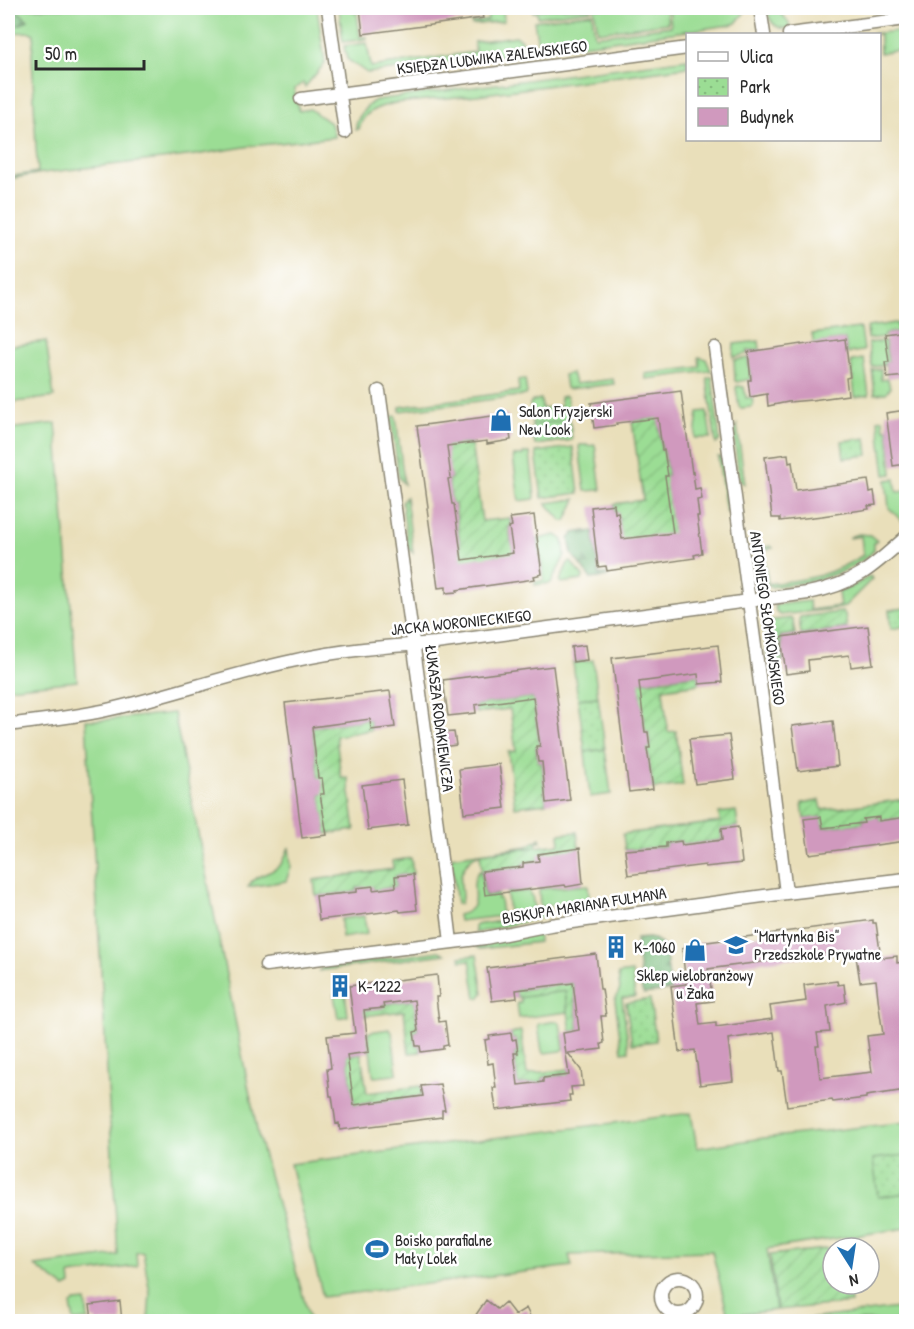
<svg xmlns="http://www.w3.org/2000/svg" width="914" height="1329" viewBox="0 0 914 1329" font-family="'Patrick Hand',sans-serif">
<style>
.grass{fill:#9bdd94;stroke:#638460;stroke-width:1.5}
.forest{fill:url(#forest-firs);stroke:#547454;stroke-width:1.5}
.park{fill:url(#park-dots);stroke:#638460;stroke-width:1.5}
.garden{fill:url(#garden-furrows);stroke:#638460;stroke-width:1.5}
.building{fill:#d099be;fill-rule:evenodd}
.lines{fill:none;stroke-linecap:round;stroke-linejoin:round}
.minor-casing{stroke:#8a8572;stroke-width:15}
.minor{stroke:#fff;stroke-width:12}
.labels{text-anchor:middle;stroke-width:5;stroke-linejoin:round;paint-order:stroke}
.street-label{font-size:16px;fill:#2b2b2b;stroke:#fff}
.poi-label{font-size:16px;fill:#2b2b2b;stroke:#fff;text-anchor:start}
</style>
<defs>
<pattern id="forest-firs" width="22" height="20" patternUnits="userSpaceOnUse" patternTransform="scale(1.5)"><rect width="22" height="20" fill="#7cbc7e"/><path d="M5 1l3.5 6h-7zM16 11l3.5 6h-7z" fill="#669967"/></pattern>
<pattern id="park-dots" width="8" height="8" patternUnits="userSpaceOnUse" patternTransform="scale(1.5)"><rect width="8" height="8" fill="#9bdd94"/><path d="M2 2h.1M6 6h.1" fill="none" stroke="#86be80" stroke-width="1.8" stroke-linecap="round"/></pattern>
<pattern id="garden-furrows" width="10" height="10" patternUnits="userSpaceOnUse" patternTransform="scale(1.5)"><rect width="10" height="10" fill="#9bdd94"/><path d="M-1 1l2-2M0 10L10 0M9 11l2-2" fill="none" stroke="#86be80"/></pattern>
</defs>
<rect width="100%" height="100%" fill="#fff"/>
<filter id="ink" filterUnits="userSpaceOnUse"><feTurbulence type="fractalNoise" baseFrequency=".0167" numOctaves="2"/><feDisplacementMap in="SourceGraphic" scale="12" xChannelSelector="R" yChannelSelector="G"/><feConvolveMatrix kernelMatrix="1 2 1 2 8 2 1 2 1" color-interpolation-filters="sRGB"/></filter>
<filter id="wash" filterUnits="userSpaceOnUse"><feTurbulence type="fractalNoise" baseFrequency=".008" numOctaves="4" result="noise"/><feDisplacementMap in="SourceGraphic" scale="24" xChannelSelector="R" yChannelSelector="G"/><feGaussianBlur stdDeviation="1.35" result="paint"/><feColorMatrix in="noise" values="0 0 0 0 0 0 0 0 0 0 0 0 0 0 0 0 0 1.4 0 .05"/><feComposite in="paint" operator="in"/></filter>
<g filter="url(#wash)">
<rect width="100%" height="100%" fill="#e9dfba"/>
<!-- grass -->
<path class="grass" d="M 8,8 L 317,8 L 325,63 L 305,87 L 303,83 L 294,89 L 299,111 L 310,109 L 331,124 L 335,137 L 251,146 L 195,155 L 43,173 L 8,179 L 8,177 L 38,172 L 36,148 L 32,54 L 34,34 L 30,32 L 8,33 Z
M 339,8 L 353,8 L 354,13 L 357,13 L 360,37 L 367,37 L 367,39 L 343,42 Z
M 487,8 L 503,8 L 504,21 L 472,25 L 471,23 L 488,20 Z
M 533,8 L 538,8 L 539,10 L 560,8 L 591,8 L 591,10 L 538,17 L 537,12 L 533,12 Z
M 594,8 L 666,8 L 668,23 L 598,32 Z
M 669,8 L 748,8 L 736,23 L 730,25 L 539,51 L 534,21 L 592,13 L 595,36 L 671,26 Z
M 767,10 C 777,9 789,18 790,28 C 776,30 770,23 767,10 Z
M 906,30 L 906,49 L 880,53 L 880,34 L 870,34 Z
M 516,36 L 521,40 L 523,53 L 367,73 L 347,59 L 344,46 L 367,43 L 371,67 L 475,52 L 474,42 Z
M 687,59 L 687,67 L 477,95 L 395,103 C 378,107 363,111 359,129 L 356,130 C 355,119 366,105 376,100 Z
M 895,323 L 897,324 L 898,332 L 884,334 L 884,337 L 868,339 L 867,328 L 868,327 Z
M 859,328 L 861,329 L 864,350 L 863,351 L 847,353 L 845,339 L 820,343 L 814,346 L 812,334 Z
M 46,341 L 54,397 L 8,403 L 8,346 Z
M 759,341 L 760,350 L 747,351 L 747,354 L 733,357 L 734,344 Z
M 885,341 L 888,362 L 906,360 L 906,373 L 887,376 L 885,362 L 885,365 L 872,367 L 868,343 Z
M 699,357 L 706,359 L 711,371 L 646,379 L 645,374 L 700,367 Z
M 748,358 L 751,379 L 737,382 L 735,381 L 734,360 Z
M 864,359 L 869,395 L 855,397 L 851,362 L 853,362 L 853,361 Z
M 881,369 L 881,380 L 888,379 L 890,388 L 886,393 L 875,394 L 872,370 Z
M 571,373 L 573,376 L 575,384 L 613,379 L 614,384 L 567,389 L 566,388 L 564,375 Z
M 712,377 L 719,433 L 720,440 L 716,444 L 707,378 Z
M 525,379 L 527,393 L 526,395 L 400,411 L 400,407 L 519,391 L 518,380 Z
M 737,386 L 744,387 L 746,398 L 752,397 L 753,405 L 751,407 L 741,408 L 739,407 L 736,388 Z
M 565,396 L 567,397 L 572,440 L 535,445 L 530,404 L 532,401 L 541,399 L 542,409 L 561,406 L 560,397 Z
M 707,411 L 711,438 L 695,438 L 698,412 Z
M 395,416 L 396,417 L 404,484 L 399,478 L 391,417 Z
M 883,419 L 884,429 L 888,429 L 892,474 L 885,475 L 878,420 Z
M 56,423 L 77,681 L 8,688 L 8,429 Z
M 737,425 L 745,484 L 741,482 L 739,477 L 734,436 L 734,430 Z
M 580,445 L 587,445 L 587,446 L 595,445 L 601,490 L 585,491 L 579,447 Z
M 523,453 L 530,453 L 535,497 L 534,499 L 519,501 L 513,456 L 523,455 Z
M 718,457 L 721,457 L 723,465 L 729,508 L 729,510 L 726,512 Z
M 895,479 L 897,492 L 906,491 L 906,522 L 902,521 L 889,508 L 886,480 Z
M 406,497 L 413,553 L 408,548 L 402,502 Z
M 576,499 L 566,521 L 562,521 L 546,503 Z
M 859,534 L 870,535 L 877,541 L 874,543 L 874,550 C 869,557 862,560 855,565 C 829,580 800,583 771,587 L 762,581 L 758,549 L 759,548 L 771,546 L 773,548 L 763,550 L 768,584 C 807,579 829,577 863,555 L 861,536 L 849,538 L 852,536 Z
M 556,535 L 563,540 L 565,555 L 551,583 L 535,585 L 535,582 L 544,580 L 538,539 Z
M 571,562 L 583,577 L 582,580 L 561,583 L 560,581 L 568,563 Z
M 870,576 L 872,579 L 846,605 L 842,608 L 780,615 L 776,612 L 775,605 L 809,601 L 810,610 L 840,606 L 838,593 L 857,584 Z
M 593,660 L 598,697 L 578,699 L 573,663 Z
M 174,713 L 258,1135 L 310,1321 L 148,1321 L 150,1293 L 143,1252 L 136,1253 L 137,1266 L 70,1275 L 71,1285 L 65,1288 L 35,1266 L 118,1255 L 86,720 L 104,720 Z
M 605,749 L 611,794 L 590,797 L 585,752 Z
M 540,838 L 541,842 L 536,842 L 537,847 C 523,849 486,851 475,856 C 467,860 464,867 461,875 C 459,884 464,894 461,903 L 457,904 L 451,857 L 528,846 Z
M 289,847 L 291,867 L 286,881 L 248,887 C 254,873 270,876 280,865 C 285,860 287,852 289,847 Z
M 479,871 L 481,871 L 485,896 L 498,894 L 498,899 L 500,899 L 502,916 L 459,921 L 458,915 C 488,908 465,887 479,871 Z
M 588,885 L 589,897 L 588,899 L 540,907 L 539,889 Z
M 530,891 L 530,895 L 532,895 L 534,908 L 509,916 L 507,893 Z
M 548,909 L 541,918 L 475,933 L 475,925 L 508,920 Z
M 364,916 L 367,934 L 342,938 L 341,919 Z
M 538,933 L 539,942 L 480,949 L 476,946 Z
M 439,951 L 445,954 L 318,971 L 324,967 Z
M 477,955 L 483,993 L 479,998 L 476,998 L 470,960 L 461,961 L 460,957 Z
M 632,972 L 635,997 L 622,998 L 629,1051 L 622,1052 L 615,1000 L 620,989 L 618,974 Z
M 565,991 L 568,1012 L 519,1018 L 517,1003 L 521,1003 L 521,997 Z
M 345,992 L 348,1016 L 338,1018 L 334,994 Z
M 557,1021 L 560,1023 L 564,1049 L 561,1051 L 544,1053 L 542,1051 L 538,1025 L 539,1024 Z
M 389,1029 L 392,1032 L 397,1073 L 394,1075 L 374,1077 L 373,1075 L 368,1033 L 370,1032 Z
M 691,1113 L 697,1148 L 764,1138 L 906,1122 L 906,1228 L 767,1249 L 776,1310 L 728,1316 L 712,1251 L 569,1255 L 572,1266 L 323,1297 L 290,1164 Z
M 86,1301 L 88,1320 L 74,1321 L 71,1305 L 75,1302 Z
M 906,1307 L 906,1321 L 793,1321 Z"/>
<!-- forest -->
<path class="forest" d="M 8,8 L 14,8 L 28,20 C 21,26 15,28 8,23 Z
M 586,531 L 586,532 L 593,531 L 599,574 L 607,574 L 607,577 L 591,579 L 572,554 L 569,539 L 574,533 Z
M 649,938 C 657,939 662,943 665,950 L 671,990 L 644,994 L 642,991 L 636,939 Z"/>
<!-- park -->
<path class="park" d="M 569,420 L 572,440 L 535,445 L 532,425 Z
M 866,438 L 868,455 L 844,458 L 842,441 Z
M 573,447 L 579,493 L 542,498 L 536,452 Z
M 906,608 L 906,626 L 891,629 L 889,610 Z
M 598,697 L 605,749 L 585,752 L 578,699 Z
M 650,999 L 656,1041 L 632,1044 L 626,1003 Z
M 906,1155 L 906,1193 L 878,1197 L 873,1159 Z"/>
<!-- garden -->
<path class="garden" d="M 660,417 L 659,429 L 662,450 L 664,450 L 668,476 L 666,476 L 676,536 C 653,535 642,536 619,543 L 620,527 L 618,513 L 615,513 L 614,504 L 643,500 L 632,421 Z
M 471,443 L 482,521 L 510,518 L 511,526 L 509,527 L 511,541 L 516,556 L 460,564 L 460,547 L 455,504 L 452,504 L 448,479 L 451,478 L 444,446 Z
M 842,612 L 845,614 L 847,628 L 801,634 L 799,620 L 800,617 Z
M 791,618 L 793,621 L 795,634 L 780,636 L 783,661 L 768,663 L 763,627 L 767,621 Z
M 695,672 L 697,672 L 699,684 L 663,689 L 668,732 L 676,731 L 683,785 L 653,789 L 647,748 L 650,747 L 648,732 L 645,732 L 638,680 L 642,682 L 672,679 L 672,678 L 695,675 Z
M 533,697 L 540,746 L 536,747 L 538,762 L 542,762 L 546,803 L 515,807 L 508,752 L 516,751 L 510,709 L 476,713 L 475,705 Z
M 370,719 L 371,730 L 336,736 L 341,778 L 348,778 L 355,830 L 326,834 L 320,794 L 323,794 L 318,779 L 312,727 Z
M 906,799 L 906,816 L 903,816 L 903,818 L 879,821 L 879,818 L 863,819 L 864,823 L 823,828 L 821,817 L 804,819 L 802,803 L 820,800 L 822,810 Z
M 736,811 L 738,827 L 721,829 L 722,840 L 682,845 L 681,841 L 666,843 L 666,847 L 625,850 L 623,834 L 720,822 L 719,813 Z
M 577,832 L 579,848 L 563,862 L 538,861 L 523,863 L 523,867 L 482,871 L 480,854 L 560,844 L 559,834 Z
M 411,858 L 413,874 L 395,876 L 396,887 L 373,890 L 373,887 L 357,888 L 357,892 L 316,896 L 314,880 L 393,869 L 392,861 Z
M 573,983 L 579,1031 L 571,1032 L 565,991 L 517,998 L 516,990 Z
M 414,1000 L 418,1031 L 414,1032 L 416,1046 L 420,1046 L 421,1052 L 409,1053 L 404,1011 L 364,1016 L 363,1010 L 383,1008 L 383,1004 Z
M 521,1031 L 527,1074 L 568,1069 L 569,1078 L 562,1075 L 543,1078 L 543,1082 L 518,1085 L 514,1053 L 518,1053 L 516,1039 L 512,1040 L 511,1033 Z
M 361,1053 L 367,1093 L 421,1086 L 423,1096 L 354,1105 L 347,1055 Z
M 843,1247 L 844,1248 L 833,1248 L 833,1284 L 848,1284 L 851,1303 L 777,1310 L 770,1255 Z"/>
<g id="blocks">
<!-- building -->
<path class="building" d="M 360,8 L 481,8 L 483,18 L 363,34 Z
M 906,331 L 906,376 L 887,378 L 885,362 L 889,362 L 885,334 Z
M 845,339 L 850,377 L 846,378 L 848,395 L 812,400 L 788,402 L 768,406 L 767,394 L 750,397 L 748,380 L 751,380 L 748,352 L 801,344 L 801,345 Z
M 681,391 L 692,473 L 693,472 L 695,489 L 700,488 L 702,499 L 697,500 L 699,516 L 697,516 L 702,553 L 694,555 L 695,558 L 607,571 L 606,566 L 598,567 L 591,507 L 614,504 L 615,513 L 618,512 L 622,539 L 673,533 L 665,476 L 668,476 L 664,450 L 662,450 L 658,418 L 616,423 L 617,425 L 594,428 L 591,403 Z
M 906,410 L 906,464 L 893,466 L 886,413 Z
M 507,414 L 511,440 L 487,444 L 487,441 L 447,446 L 451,478 L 448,479 L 452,504 L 454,504 L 462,560 L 513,553 L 509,527 L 512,526 L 510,518 L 534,515 L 542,574 L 534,576 L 535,579 L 457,590 L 457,592 L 446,593 L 446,587 L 438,588 L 427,508 L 428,507 L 417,426 Z
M 788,454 L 789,463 L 792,462 L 796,490 L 868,480 L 870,492 L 874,491 L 876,505 L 868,506 L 869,509 L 822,516 L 780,521 L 780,518 L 772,518 L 765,457 Z
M 868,626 L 873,664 L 851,667 L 849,655 L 808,660 L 809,671 L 786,674 L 781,637 Z
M 585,645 L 587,660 L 573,662 L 571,647 Z
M 718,645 L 722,682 L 699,684 L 698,674 L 639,682 L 645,732 L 648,732 L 650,748 L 647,748 L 653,789 L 629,792 L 612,658 Z
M 553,666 L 570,800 L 546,803 L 542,762 L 538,762 L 536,746 L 540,746 L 533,697 L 475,705 L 476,713 L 448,716 L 443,680 Z
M 390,691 L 395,727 L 371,730 L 370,719 L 312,727 L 318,778 L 322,778 L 324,794 L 320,794 L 327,835 L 302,838 L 285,703 Z
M 833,721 L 838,766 L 798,771 L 792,726 Z
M 454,732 L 456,745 L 442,747 L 440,733 Z
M 729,735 L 735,779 L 695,784 L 689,739 Z
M 499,764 L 505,808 L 464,813 L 459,769 Z
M 402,780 L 408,825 L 368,830 L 362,785 Z
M 821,817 L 823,828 L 864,823 L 863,819 L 879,817 L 879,821 L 906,817 L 906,841 L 809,854 L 804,819 Z
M 738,827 L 742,863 L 705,867 L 705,865 L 628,875 L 625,850 L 666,847 L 666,843 L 681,841 L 682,845 L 722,840 L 721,829 Z
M 580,848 L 583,884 L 566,887 L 565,885 L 485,895 L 482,871 L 523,867 L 523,863 L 539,861 L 538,854 Z
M 413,874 L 417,910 L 400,912 L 399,910 L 319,920 L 316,896 L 357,892 L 357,888 L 373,886 L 373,890 L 396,887 L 395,876 Z
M 873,920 L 873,923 L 876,923 L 881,958 L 897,956 L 897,963 L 904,962 L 905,975 L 906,975 L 906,1090 L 866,1096 L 866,1098 L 833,1102 L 832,1100 L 787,1106 L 782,1071 L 779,1071 L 774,1032 L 728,1039 L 733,1081 L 700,1085 L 695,1050 L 679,1052 L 671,986 L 686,984 L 682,949 L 685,948 L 685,945 ZM 855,950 L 860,982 L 876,980 L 879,1007 L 883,1034 L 867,1036 L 872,1072 L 820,1078 L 816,1046 L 819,1046 L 817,1033 L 830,1032 L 827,1006 L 846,1002 L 844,984 L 838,985 L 837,981 L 804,985 L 806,1001 L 770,1006 L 772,1019 L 716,1027 L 716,1023 L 700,1025 L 697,1003 L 713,1001 L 708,969 Z
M 596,954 L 600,989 L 602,989 L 606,1016 L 601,1016 L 604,1043 L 601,1044 L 602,1049 L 568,1053 L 581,1070 L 583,1086 L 571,1087 L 572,1095 L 569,1095 L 570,1101 L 496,1110 L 493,1088 L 496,1088 L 493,1063 L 488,1064 L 485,1040 L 490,1039 L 489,1036 L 511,1033 L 512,1040 L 516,1039 L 518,1053 L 514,1053 L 518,1085 L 543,1082 L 543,1078 L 569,1075 L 563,1033 L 579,1030 L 573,983 L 516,990 L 517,998 L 492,1001 L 487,968 Z
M 437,975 L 439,997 L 436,997 L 439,1022 L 445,1021 L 448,1045 L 443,1046 L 443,1049 L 421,1052 L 420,1046 L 416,1046 L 414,1032 L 418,1031 L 414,1000 L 383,1004 L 384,1008 L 364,1010 L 369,1052 L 347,1055 L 354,1105 L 423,1096 L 421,1086 L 440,1084 L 445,1110 L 442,1110 L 442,1117 L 340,1130 L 339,1123 L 336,1124 L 332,1096 L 330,1096 L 329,1086 L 327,1069 L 331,1068 L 327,1036 L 355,1033 L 349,986 Z
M 486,1300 L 497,1309 L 505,1302 L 515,1315 L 526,1308 L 533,1322 L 471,1322 Z
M 120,1301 L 122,1322 L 96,1322 L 96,1319 L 92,1319 L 90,1305 Z"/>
</g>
</g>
<g filter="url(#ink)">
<use href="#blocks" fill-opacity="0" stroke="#8a8572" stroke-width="1.5"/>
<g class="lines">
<!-- minor casing -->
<g class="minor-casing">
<path id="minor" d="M 328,8 L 345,132
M 760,8 L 764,34
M 789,34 L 906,19
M 301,99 L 688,48
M 715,348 L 764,713 L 786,893
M 379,391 L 429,759 L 451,942
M 8,725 C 42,720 77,717 111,709 C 172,695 231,674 292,661 C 339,650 388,646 436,643 L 808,593 C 855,584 872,568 906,537
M 266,965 L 485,938 L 550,925 L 786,893 L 906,879
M661 1296a18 18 0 1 1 36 0a18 18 0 1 1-36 0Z"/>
</g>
<!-- minor -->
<use href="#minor" class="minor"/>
</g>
</g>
<!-- icons -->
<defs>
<g id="shop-bare" transform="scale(1.8)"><path d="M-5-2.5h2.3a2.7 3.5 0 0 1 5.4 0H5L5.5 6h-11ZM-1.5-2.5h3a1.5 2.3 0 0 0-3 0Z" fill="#1f6fb2" stroke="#fff" stroke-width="2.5" paint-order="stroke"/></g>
<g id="school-bare" transform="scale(1.8)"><path d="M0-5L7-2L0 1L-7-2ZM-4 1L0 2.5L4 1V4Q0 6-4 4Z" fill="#1f6fb2" stroke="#fff" stroke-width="2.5" paint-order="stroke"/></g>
<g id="building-bare" transform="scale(1.8)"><path d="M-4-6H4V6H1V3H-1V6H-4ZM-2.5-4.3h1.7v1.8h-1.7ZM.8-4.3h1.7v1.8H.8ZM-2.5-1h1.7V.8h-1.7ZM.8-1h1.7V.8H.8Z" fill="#1f6fb2" stroke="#fff" stroke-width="2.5" paint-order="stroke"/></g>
<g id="stadium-bare" transform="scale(1.8)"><path d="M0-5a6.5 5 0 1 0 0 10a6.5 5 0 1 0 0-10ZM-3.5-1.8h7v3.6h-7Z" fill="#1f6fb2" stroke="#fff" stroke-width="2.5" paint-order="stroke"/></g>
</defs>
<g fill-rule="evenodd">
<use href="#shop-bare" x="501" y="420"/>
<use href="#school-bare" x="736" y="945"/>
<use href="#building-bare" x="616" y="947"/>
<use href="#shop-bare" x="695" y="950"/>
<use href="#building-bare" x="340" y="986"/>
<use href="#stadium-bare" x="377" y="1249"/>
</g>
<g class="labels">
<!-- street labels -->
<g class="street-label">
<text transform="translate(492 57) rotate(-7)" y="6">KSIĘDZA LUDWIKA ZALEWSKIEGO</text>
<text transform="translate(768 618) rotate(82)" y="6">ANTONIEGO SŁOMKOWSKIEGO</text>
<text transform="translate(461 622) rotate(-6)" y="6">JACKA WORONIECKIEGO</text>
<text transform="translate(440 718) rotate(83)" y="6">ŁUKASZA RODAKIEWICZA</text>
<text transform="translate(584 905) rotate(-9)" y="6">BISKUPA MARIANA FULMANA</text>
</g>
<!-- poi labels -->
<g class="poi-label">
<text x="519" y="417">Salon Fryzjerski<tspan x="519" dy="18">New Look</tspan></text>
<text x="754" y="942">"Martynka Bis"<tspan x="754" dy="18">Przedszkole Prywatne</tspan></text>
<text x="634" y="953">K-1060</text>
<text x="695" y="981" text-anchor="middle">Sklep wielobranżowy<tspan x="695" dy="18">u Żaka</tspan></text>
<text x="358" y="992">K-1222</text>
<text x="395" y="1246">Boisko parafialne<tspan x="395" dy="18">Mały Lolek</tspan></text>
</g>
</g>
<!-- margin -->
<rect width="914" height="1329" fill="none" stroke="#fff" stroke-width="30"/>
<!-- legend -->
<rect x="686" y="33" width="195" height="108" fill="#ffffff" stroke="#aaaaaa" stroke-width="1.5"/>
<rect x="698" y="52" width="30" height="9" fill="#ffffff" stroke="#aaaaaa" stroke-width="1.5"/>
<text x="740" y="63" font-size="18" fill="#2b2b2b">Ulica</text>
<rect x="698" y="78" width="30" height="18" fill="url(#park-dots)" stroke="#aaaaaa" stroke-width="1.5"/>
<text x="740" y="93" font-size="18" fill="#2b2b2b">Park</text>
<rect x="698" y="108" width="30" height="18" fill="#d099be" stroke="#aaaaaa" stroke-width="1.5"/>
<text x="740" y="123" font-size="18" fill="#2b2b2b">Budynek</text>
<!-- north arrow -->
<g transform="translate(851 1266) rotate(168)"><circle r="28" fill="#ffffff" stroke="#aaaaaa" stroke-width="1.5"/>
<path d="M0-4.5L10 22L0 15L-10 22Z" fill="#1f6fb2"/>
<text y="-9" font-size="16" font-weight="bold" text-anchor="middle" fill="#2b2b2b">N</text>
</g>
<!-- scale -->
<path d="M36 60v9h108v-9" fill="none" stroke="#2b2b2b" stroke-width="3"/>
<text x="45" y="60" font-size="18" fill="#2b2b2b" stroke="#ffffff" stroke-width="4.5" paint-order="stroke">50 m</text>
</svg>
